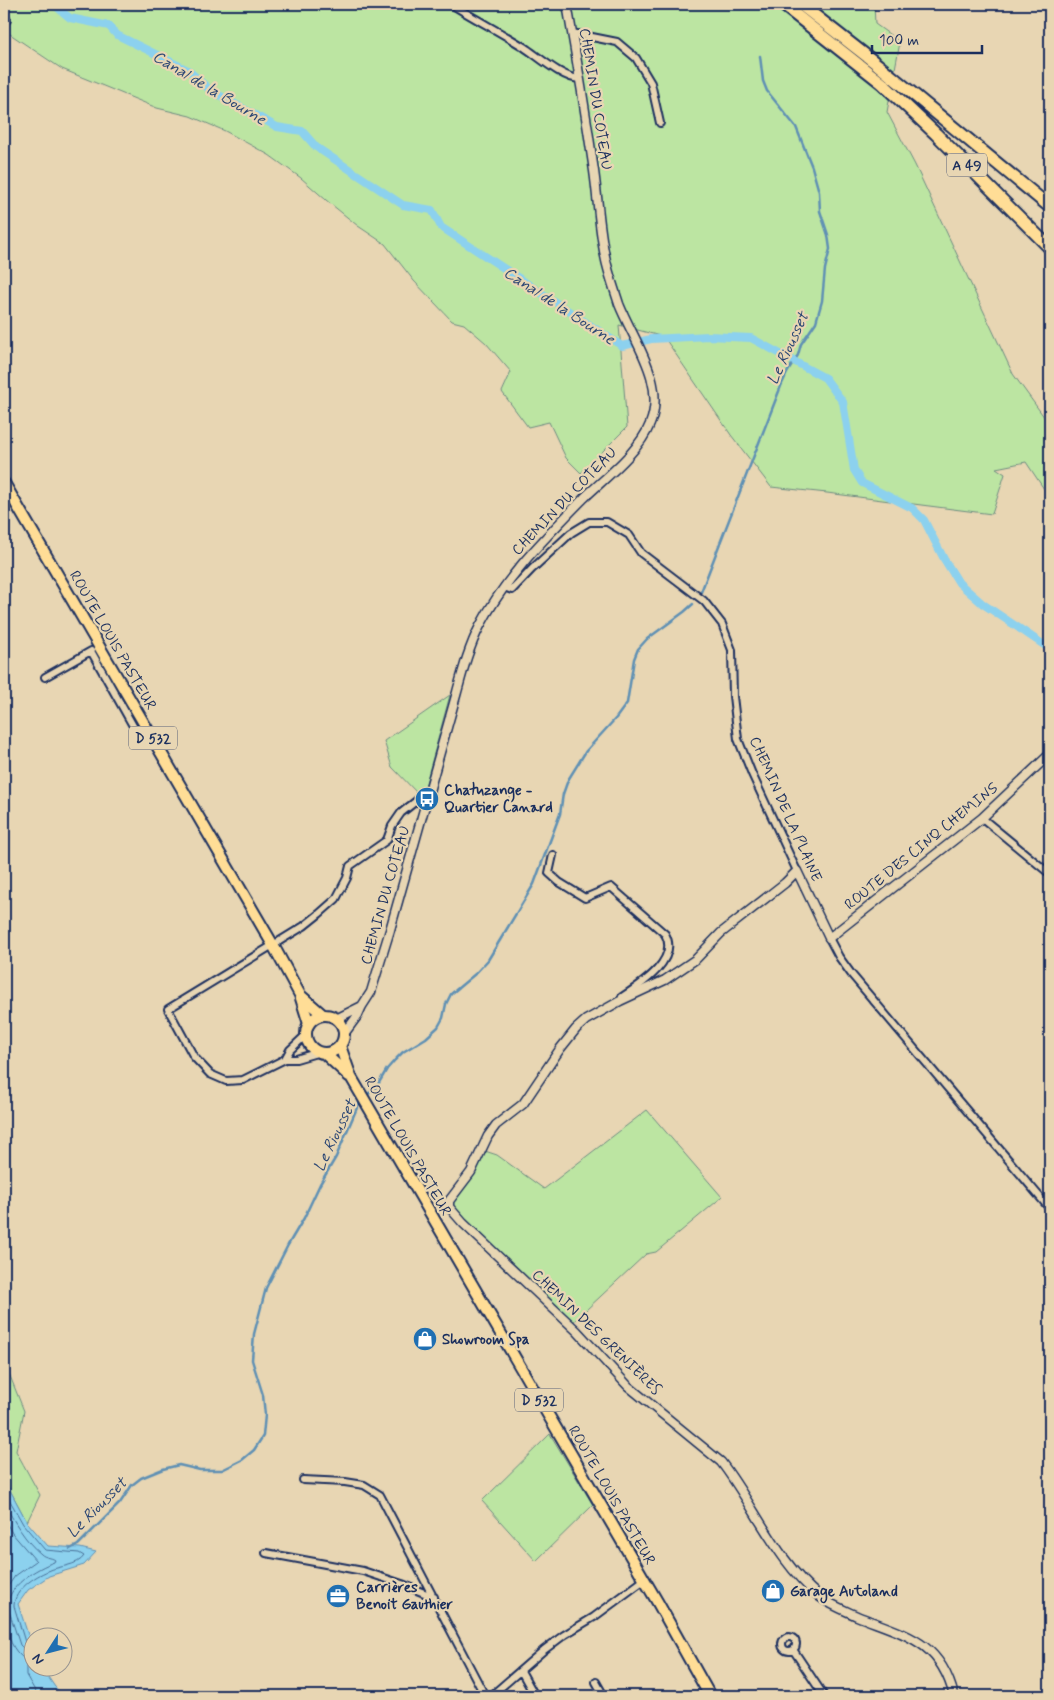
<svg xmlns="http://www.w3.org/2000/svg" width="1054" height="1700" viewBox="0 0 1054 1700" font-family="Mynerve,sans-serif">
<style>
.green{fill:#bce5a2;stroke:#6c8a80}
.water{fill:#8cd1ee;stroke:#5f90b4}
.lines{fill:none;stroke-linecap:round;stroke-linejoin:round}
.shore{stroke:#487098;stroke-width:1}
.stream{stroke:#5f90b4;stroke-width:2.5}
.canal{stroke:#8cd1ee;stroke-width:8}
.minor-casing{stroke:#1b2f5e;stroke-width:10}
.tertiary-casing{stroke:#1b2f5e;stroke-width:11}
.primary-casing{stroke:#1b2f5e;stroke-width:14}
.motorway-casing{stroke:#1b2f5e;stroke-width:15}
.minor{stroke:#e8d6b3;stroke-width:6}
.tertiary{stroke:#e8d6b3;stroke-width:8}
.primary{stroke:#ffdd96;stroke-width:10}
.motorway{stroke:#ffdd96;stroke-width:11}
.labels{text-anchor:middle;stroke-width:4.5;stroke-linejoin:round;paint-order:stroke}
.shield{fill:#e8d6b3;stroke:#586178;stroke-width:1}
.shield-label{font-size:14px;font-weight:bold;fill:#1b2f5e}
.street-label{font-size:15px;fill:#1b2f5e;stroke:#e8d6b3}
.poi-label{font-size:15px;font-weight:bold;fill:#1b2f5e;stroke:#e8d6b3;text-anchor:start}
.water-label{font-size:16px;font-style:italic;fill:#2c4774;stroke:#e8d6b3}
</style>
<rect width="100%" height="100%" fill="#e8d6b3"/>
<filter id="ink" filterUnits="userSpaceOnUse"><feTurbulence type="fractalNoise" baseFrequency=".02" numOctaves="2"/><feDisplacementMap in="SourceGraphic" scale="10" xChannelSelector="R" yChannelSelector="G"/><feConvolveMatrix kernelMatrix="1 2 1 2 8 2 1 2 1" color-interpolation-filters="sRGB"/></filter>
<g filter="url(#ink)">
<!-- green -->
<path class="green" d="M 4,4 L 874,4 L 875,24 L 900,42 L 887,112 L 915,165 L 1013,374 L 1050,425 L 1050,488 L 1044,489 L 1026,462 L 996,468 L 1005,474 L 992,514 L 827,493 L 771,487 L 731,435 L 664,337 L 619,325 L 627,427 L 581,473 L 566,458 L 549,422 L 528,427 L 502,392 L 511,372 L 486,343 L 464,324 L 452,321 L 414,281 L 385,244 L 358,226 L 326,200 L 301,178 L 269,155 L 225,131 L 190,116 L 157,108 L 62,69 L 4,30 Z
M 450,695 L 424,790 L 419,795 L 392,767 L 384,741 Z
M 647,1110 L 722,1197 L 656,1252 L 646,1254 L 571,1324 L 457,1213 L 452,1204 L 485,1151 L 497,1155 L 544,1189 Z
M 4,1361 L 24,1411 L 16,1451 L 40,1495 L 27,1522 L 4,1479 Z
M 550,1434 L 593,1505 L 536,1561 L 482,1501 Z"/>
<!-- water -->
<path class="water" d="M 4,1479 L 27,1522 L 48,1546 L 80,1548 L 96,1552 L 84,1565 L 49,1576 L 28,1590 L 18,1604 L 32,1647 L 32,1668 L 42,1668 L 55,1687 L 64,1696 L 4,1696 Z"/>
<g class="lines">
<!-- shore -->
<path class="shore" d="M 4,1490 L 23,1524 L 45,1550 L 79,1553 L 84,1556 C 78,1566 58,1566 48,1571 C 35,1576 14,1590 14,1606 L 25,1642 L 28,1645 L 32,1645
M 4,1503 C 14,1521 25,1541 41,1554 C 45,1558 51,1557 55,1560 L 54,1562 C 37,1568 5,1587 8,1608 L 20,1645 L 25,1650 L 32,1652
M 4,1519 L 12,1533 L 36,1561 L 15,1576 L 4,1592
M 4,1620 C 9,1637 11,1650 26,1660 L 26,1675 L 38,1696"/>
<!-- stream -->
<path class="stream" d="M 701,592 L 781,386 L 787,373 L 798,355 L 801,344 L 816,322 L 822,301 L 825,269 L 830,249 L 828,235 L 820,211 L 819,192 L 812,167 L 796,127 L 767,91 L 763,81 L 760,56
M 365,1097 L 377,1086 L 387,1069 L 395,1060 L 403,1052 L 426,1038 L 438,1027 L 443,1018 L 446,1004 L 451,994 L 475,974 L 488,960 L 534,884 L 560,814 L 563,794 L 568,780 L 586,751 L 616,718 L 627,703 L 634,659 L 638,649 L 647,639 L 684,612 L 693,604
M 70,1549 L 78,1545 L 120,1503 L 132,1485 L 141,1478 L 163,1469 L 179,1465 L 200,1470 L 222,1470 L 242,1460 L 254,1450 L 263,1436 L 265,1415 L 263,1395 L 252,1360 L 254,1334 L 266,1288 L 288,1245 L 304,1218 L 320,1184 L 336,1157 L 359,1103 L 361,1101"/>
<!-- canal -->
<path class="canal" d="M 53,4 L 70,18 L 109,26 L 117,35 L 188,70 L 210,90 L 277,127 L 302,131 L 316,147 L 403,205 L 432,210 L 441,227 L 622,346 L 651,339 L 709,336 L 751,338 L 825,378 L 843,402 L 854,470 L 862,483 L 912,508 L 924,520 L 944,559 L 959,583 L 983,604 L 1050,649"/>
<!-- minor casing -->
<g class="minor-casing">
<path id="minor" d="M 451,4 C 475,19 500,32 524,47 C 539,57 562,78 580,79
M 4,19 L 7,20
M 572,33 L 617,42 L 636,58 L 651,83 L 660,123
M 504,587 L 512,590 L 532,569 L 571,533 L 589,522 L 607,522 L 629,535 L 641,553 L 704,601 L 722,624 L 732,650 L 733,696 L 738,739 L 752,774 L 797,871
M 45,677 L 91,651 L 137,733 L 148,730
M 982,818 L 1050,874
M 553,855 L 549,873 L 559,882 L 585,898 L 611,887 L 665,934 C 680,960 640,985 622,997
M 829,938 L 839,957 L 852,975 L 1050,1209
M 320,1052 L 296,1059 L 285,1059 L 243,1080 L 226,1081 L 210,1074 L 194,1057 L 168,1009 L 273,945 L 304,926 L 319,914 L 336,899 L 347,878 L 350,866 L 387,840 L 392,826 L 401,813 L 420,798 L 427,799
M 285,1059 L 290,1050 L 307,1034
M 303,1480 L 345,1482 L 364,1485 L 380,1495 L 485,1696
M 266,1553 L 363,1571 L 402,1584 L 434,1597
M782 1644a7 7 0 1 1 14 0a7 7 0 1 1-14 0Z
M 794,1651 L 824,1696
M 521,1671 L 535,1696
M 596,1682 L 604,1696
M 491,1696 L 544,1650 L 564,1635 L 594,1617 L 644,1580"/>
</g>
<!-- tertiary casing -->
<g class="tertiary-casing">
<path id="tertiary" d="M 336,1019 L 362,1006
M 344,1034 L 358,1015 L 362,1006 L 371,992 L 374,982 L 390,930 L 457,692 C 463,670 469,647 480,626 C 506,576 545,538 584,498 C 606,477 639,452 650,424 C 667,383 633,340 619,304 C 614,288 608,272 605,256 C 599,228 598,199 594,171 C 586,115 577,60 567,4
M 954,1696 C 940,1640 905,1635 857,1616 C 844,1610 831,1605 820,1597 C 776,1561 755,1506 721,1462 L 628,1386 L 577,1331 L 463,1223 L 449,1207 L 449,1201 L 471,1172 L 488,1136 L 496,1125 L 523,1104 L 560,1049 L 576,1029 L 586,1020 L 620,1001 L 665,980 L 696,959 L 721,933 L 785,883 L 797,871 L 829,938 L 982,818 L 1050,754"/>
</g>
<!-- primary casing -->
<g class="primary-casing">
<path id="primary" d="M 4,483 L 273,945 L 300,995 L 309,1024
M 300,995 L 323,1015
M306 1034a19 19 0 1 1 38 0a19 19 0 1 1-38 0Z
M 340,1046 L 351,1077 L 658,1603 L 710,1696
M 324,1053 L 349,1076"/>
</g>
<!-- motorway casing -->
<g class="motorway-casing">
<path id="motorway" d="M 782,4 L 882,83 L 936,134 L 1050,248
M 800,4 L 878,65 L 1050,207"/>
</g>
<!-- minor -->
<use href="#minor" class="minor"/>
<!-- tertiary -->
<use href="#tertiary" class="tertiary"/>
<!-- primary -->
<use href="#primary" class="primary"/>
<!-- motorway -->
<use href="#motorway" class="motorway"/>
</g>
</g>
<!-- icons -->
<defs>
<g id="bus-disc" transform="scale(1.25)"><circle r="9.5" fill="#1f6fb2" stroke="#e8d6b3"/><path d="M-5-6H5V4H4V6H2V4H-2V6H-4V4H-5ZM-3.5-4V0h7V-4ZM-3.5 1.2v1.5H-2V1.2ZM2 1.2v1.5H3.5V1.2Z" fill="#fff"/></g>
<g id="shop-disc" transform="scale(1.25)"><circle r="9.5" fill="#1f6fb2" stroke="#e8d6b3"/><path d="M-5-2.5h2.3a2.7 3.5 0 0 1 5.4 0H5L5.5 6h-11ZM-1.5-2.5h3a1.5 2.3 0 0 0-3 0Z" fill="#fff"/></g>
<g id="office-disc" transform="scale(1.25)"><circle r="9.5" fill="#1f6fb2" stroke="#e8d6b3"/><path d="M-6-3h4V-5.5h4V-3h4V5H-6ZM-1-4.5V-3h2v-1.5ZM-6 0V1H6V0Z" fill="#fff"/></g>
</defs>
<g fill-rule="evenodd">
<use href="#bus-disc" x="427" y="799"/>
<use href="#shop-disc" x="425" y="1339"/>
<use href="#shop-disc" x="773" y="1591"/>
<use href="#office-disc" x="338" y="1596"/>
</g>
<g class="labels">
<!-- shield labels -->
<g class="shield">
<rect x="947" y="153.5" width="40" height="23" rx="4"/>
<rect x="129" y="726.5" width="48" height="23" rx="4"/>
<rect x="515" y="1388.5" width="48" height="23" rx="4"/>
</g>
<g class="shield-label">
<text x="967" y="170">A 49</text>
<text x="153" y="743">D 532</text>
<text x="539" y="1405">D 532</text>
</g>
<!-- street labels -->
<g class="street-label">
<text transform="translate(596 99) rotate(81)" y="5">CHEMIN DU COTEAU</text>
<text transform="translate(564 501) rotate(-46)" y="5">CHEMIN DU COTEAU</text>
<text transform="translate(113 640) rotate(60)" y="5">ROUTE LOUIS PASTEUR</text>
<text transform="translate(786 809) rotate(66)" y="5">CHEMIN DE LA PLAINE</text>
<text transform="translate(921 846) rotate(-39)" y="5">ROUTE DES CINQ CHEMINS</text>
<text transform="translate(385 895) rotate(-74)" y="5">CHEMIN DU COTEAU</text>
<text transform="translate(408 1146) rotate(60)" y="5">ROUTE LOUIS PASTEUR</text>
<text transform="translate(597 1332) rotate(44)" y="5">CHEMIN DES GRENIÈRES</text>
<text transform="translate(612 1495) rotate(60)" y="5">ROUTE LOUIS PASTEUR</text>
</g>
<!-- poi labels -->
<g class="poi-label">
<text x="444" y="795">Chatuzange -<tspan x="444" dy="17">Quartier Canard</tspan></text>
<text x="442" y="1344">Showroom Spa</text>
<text x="356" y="1592">Carrières<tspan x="356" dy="17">Benoit Gauthier</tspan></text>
<text x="790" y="1596">Garage Autoland</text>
</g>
<!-- water labels -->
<g class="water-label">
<text transform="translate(210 87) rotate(31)" y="6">Canal de la Bourne</text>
<text transform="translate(560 305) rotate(33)" y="6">Canal de la Bourne</text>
<text transform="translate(787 348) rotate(-65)" y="6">Le Riousset</text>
<text transform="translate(334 1135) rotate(-64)" y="6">Le Riousset</text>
<text transform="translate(96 1507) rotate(-45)" y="6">Le Riousset</text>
</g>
</g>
<!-- margin -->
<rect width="1054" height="1700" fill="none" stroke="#e8d6b3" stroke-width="20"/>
<rect x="10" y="10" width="1034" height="1680" fill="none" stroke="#1b2f5e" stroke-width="2" filter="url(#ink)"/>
<!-- north arrow -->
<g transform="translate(48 1652) rotate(234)"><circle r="24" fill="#e8d6b3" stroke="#969391"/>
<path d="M0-4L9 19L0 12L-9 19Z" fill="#1f6fb2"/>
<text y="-8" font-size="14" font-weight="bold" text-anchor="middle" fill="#1b2f5e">N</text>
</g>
<!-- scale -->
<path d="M872 45v8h110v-8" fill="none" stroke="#1b2f5e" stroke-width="2.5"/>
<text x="879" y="45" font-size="15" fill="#1b2f5e" stroke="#e8d6b3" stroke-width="4" paint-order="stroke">100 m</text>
</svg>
